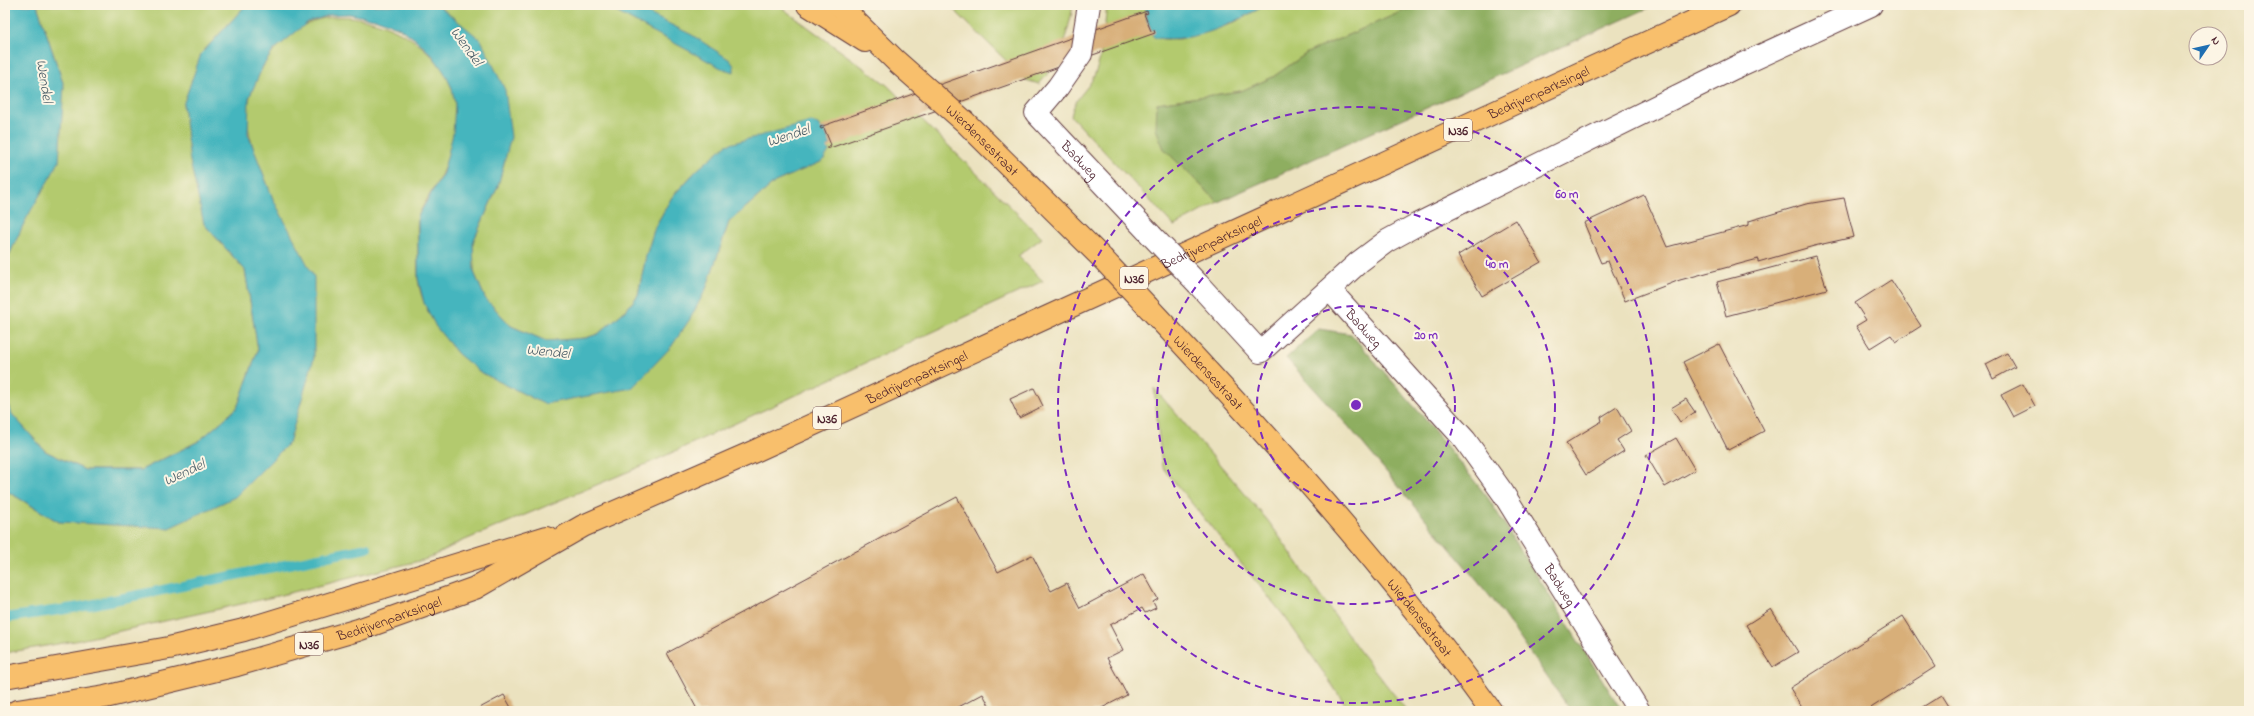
<svg xmlns="http://www.w3.org/2000/svg" width="2254" height="716" viewBox="0 0 2254 716" font-family="'Indie Flower',sans-serif">
<style>
.green{fill:#b3ca6e;stroke:#7e744c}
.forest{fill:#8eae61;stroke:#6c6646}
.water{fill:#45b5be;stroke:#486a74}
.lines{fill:none;stroke-linecap:round;stroke-linejoin:round}
.stream{stroke:#45b5be;stroke-width:10}
.building{fill:#d8af79}
.minor-casing{stroke:#623c41;stroke-width:24}
.major-casing{stroke:#623c41;stroke-width:24}
.highway-casing{stroke:#623c41;stroke-width:24}
.minor{stroke:#fff;stroke-width:22}
.major{stroke:#f8bf6c;stroke-width:22}
.highway{stroke:#f8bf6c;stroke-width:22}
.minor-bridge-casing{stroke:#623c41;stroke-width:24;stroke-linecap:butt}
.major-bridge-casing{stroke:#623c41;stroke-width:24;stroke-linecap:butt}
.minor-bridge{stroke:#fff;stroke-width:22}
.major-bridge{stroke:#f8bf6c;stroke-width:22}
.ring{fill:none;stroke:#7b2cbf;stroke-width:2;stroke-dasharray:7 5}
.labels{text-anchor:middle;stroke-width:4;stroke-linejoin:round;paint-order:stroke}
.shield{fill:#fcf5e5;stroke:#7f5f63;stroke-width:1}
.shield-label{font-size:13px;font-weight:bold;fill:#4a1f2b}
.street-label{font-size:14px;fill:#4a1f2b;stroke:#fcf5e5}
.water-label{font-size:15px;font-style:italic;fill:#485b66;stroke:#fcf5e5}
.centre{fill:#7b2cbf;stroke:#fcf5e5;stroke-width:2}
.ring-label{font-size:12px;text-anchor:middle;font-weight:bold;fill:#7b2cbf;stroke:#fcf5e5;stroke-width:4;stroke-linejoin:round;paint-order:stroke}
</style>
<rect width="100%" height="100%" fill="#fcf5e5"/>
<filter id="ink" filterUnits="userSpaceOnUse"><feTurbulence type="fractalNoise" baseFrequency=".025" numOctaves="2"/><feDisplacementMap in="SourceGraphic" scale="8" xChannelSelector="R" yChannelSelector="G"/><feConvolveMatrix kernelMatrix="1 2 1 2 8 2 1 2 1" color-interpolation-filters="sRGB"/></filter>
<filter id="wash" filterUnits="userSpaceOnUse"><feTurbulence type="fractalNoise" baseFrequency=".012" numOctaves="4" result="noise"/><feDisplacementMap in="SourceGraphic" scale="16" xChannelSelector="R" yChannelSelector="G"/><feGaussianBlur stdDeviation="0.9" result="paint"/><feColorMatrix in="noise" values="0 0 0 0 0 0 0 0 0 0 0 0 0 0 0 0 0 1.4 0 .05"/><feComposite in="paint" operator="in"/></filter>
<g filter="url(#wash)">
<rect width="100%" height="100%" fill="#ebe2bf"/>
<!-- green -->
<path class="green" d="M 37,5 L 246,5 L 201,54 L 204,224 L 245,270 L 258,350 L 237,408 L 199,441 L 141,470 L 85,470 L 45,451 L 12,414 L 5,399 L 5,264 L 25,221 L 64,86 Z
M 438,5 L 778,5 L 887,85 L 1042,238 L 1018,256 L 1043,281 L 656,460 L 458,543 L 427,559 L 273,597 L 75,641 L 5,653 L 5,490 L 59,522 L 289,443 C 285,383 282,324 278,265 C 276,245 278,215 272,197 C 261,164 240,132 250,96 C 259,66 279,38 308,23 C 361,0 450,43 455,104 C 457,123 450,157 441,175 C 435,188 424,201 419,215 C 416,223 418,237 418,246 C 418,257 417,268 418,278 C 421,308 440,332 458,354 L 671,347 L 706,289 L 729,222 L 775,182 L 823,161 L 827,147 L 831,145 L 828,138 L 697,170 L 672,197 L 655,227 L 646,256 L 638,295 L 627,309 L 598,334 L 586,338 L 546,341 L 511,326 L 485,298 L 474,272 L 473,242 L 498,186 L 441,6 Z
M 949,5 L 1073,5 C 1069,31 1058,65 1039,84 L 1026,80 Z
M 1107,5 L 1146,5 L 1145,11 L 1148,13 L 1145,14 L 1151,31 L 1154,30 L 1162,39 L 1180,39 L 1231,24 L 1266,5 L 1417,5 L 1307,53 L 1273,77 L 1241,91 L 1157,103 L 1164,149 L 1218,202 L 1174,226 L 1071,116 C 1075,95 1087,92 1094,76 C 1104,54 1104,28 1107,5 Z
M 1154,388 L 1269,522 L 1358,649 L 1407,711 L 1350,711 L 1285,617 L 1162,467 Z"/>
<!-- forest -->
<path class="forest" d="M 1417,5 L 1655,5 L 1218,202 L 1164,149 L 1156,129 L 1157,103 L 1241,91 L 1273,77 L 1307,53 Z
M 1319,329 L 1351,334 L 1425,419 L 1488,498 L 1622,711 L 1571,711 L 1493,600 L 1349,427 L 1286,358 Z"/>
<!-- water -->
<path class="water" d="M 5,5 L 37,5 L 64,86 L 59,162 L 25,221 L 5,264 Z
M 246,5 L 438,5 L 481,40 L 505,90 L 511,137 L 498,186 L 473,242 L 474,272 L 485,298 L 511,326 L 546,341 L 586,338 L 598,334 L 627,309 L 638,295 L 646,256 L 655,227 L 672,197 L 697,170 L 726,145 L 811,122 L 818,124 L 821,129 L 824,128 L 831,145 L 827,147 L 829,151 L 823,161 L 775,182 L 729,222 L 706,289 L 690,319 L 671,347 L 632,388 L 544,404 L 480,372 L 458,354 L 436,327 L 424,303 L 418,279 L 418,216 L 443,173 L 453,134 L 455,104 L 452,88 L 444,72 L 432,55 L 415,39 L 399,28 L 380,20 L 349,14 L 330,15 L 308,22 L 274,50 L 263,66 L 249,98 L 248,134 L 273,199 L 314,277 L 314,358 L 289,443 L 235,497 L 169,528 L 59,522 L 5,490 L 5,399 L 12,414 L 45,451 L 85,470 L 141,470 L 199,441 L 237,408 L 258,350 L 245,270 L 204,224 L 190,161 L 183,105 L 201,54 Z
M 603,5 L 631,5 L 692,35 L 730,60 L 734,66 L 734,72 L 723,69 Z
M 1146,5 L 1266,5 C 1231,24 1197,43 1155,38 L 1152,35 L 1154,30 L 1151,31 L 1145,14 L 1148,13 L 1145,11 Z"/>
<g class="lines">
<!-- stream -->
<path class="stream" d="M 5,618 L 80,607 L 367,548"/>
</g>
<g id="blocks">
<!-- building -->
<path class="building" d="M 1147,11 L 1148,13 L 1144,14 L 1151,31 L 1154,30 L 1155,33 L 827,149 L 827,147 L 831,145 L 824,128 L 821,129 L 820,127 Z
M 1644,195 L 1667,247 L 1749,225 L 1749,221 L 1806,204 L 1844,198 L 1854,237 L 1814,246 L 1758,262 L 1758,259 L 1680,280 L 1625,301 L 1608,261 L 1601,263 L 1584,223 Z
M 1516,220 L 1541,262 L 1482,296 L 1458,255 Z
M 1816,256 L 1827,289 L 1726,316 L 1717,282 Z
M 1891,280 L 1921,326 L 1896,342 L 1891,335 L 1870,348 L 1856,326 L 1866,320 L 1855,303 Z
M 1719,344 L 1764,431 L 1728,450 L 1683,362 Z
M 2007,353 L 2015,367 L 1993,379 L 1986,364 Z
M 2023,384 L 2035,406 L 2013,417 L 2001,395 Z
M 1034,388 L 1043,406 L 1019,418 L 1010,399 Z
M 1686,399 L 1695,412 L 1680,422 L 1671,408 Z
M 1617,407 L 1631,431 L 1617,440 L 1624,451 L 1586,475 L 1566,443 L 1602,421 L 1601,417 Z
M 1676,438 L 1695,470 L 1665,487 L 1646,455 Z
M 957,497 L 998,572 L 1032,555 L 1051,591 L 1067,583 L 1080,608 L 1144,574 L 1158,599 L 1153,602 L 1156,608 L 1145,613 L 1142,608 L 1110,625 L 1123,650 L 1107,658 L 1127,695 L 1096,711 L 992,711 L 983,694 L 951,711 L 698,711 L 667,653 Z
M 1771,609 L 1798,652 L 1773,667 L 1746,625 Z
M 1903,616 L 1935,667 L 1866,711 L 1804,711 L 1790,688 Z
M 504,695 L 513,711 L 474,711 Z
M 1942,695 L 1952,711 L 1916,711 Z"/>
</g>
</g>
<g filter="url(#ink)">
<use href="#blocks" fill-opacity="0" stroke="#623c41" stroke-width="1"/>
<g class="lines">
<!-- minor casing -->
<g class="minor-casing">
<g id="minor">
<path id="s1" d="M 1089,5 L 1081,54 L 1058,87 L 1036,113 L 1151,235"/>
<path d="M 1198,284 L 1260,352 L 1359,262 L 1387,241 L 1418,224 L 1734,68 L 1871,5"/>
<path id="s2" d="M 1330,290 L 1465,440 L 1503,493 L 1639,711"/>
</g>
</g>
<!-- major casing -->
<g class="major-casing">
<g id="major">
<path d="M 808,5 L 865,41"/>
<path id="s3" d="M 839,5 L 896,61 L 965,122 L 1102,258"/>
<path id="s4" d="M 1148,307 C 1269,436 1387,567 1491,711"/>
</g>
</g>
<!-- highway casing -->
<g class="highway-casing">
<g id="highway">
<path d="M 5,677 L 169,648 L 244,630 L 547,537"/>
<path id="s5" d="M 17,711 L 105,697 L 237,665 L 358,630 L 475,588 L 583,526 L 755,451 L 1729,5"/>
</g>
</g>
<!-- minor -->
<use href="#minor" class="minor"/>
<!-- major -->
<use href="#major" class="major"/>
<!-- highway -->
<use href="#highway" class="highway"/>
<!-- minor-bridge casing -->
<g class="minor-bridge-casing">
<path id="minor-bridge" d="M 1151,235 L 1198,284"/>
</g>
<!-- major-bridge casing -->
<g class="major-bridge-casing">
<path id="major-bridge" d="M 1102,258 L 1148,307"/>
</g>
<!-- minor-bridge -->
<use href="#minor-bridge" class="minor-bridge"/>
<!-- major-bridge -->
<use href="#major-bridge" class="major-bridge"/>
</g>
</g>
<!-- distance rings -->
<g class="ring">
<circle cx="1356" cy="405" r="99"/>
<circle cx="1356" cy="405" r="199"/>
<circle cx="1356" cy="405" r="298"/>
</g>
<g class="labels">
<!-- shield labels -->
<g class="shield">
<rect x="1444" y="119" width="28" height="22" rx="3"/>
<rect x="1120" y="267" width="28" height="22" rx="3"/>
<rect x="813" y="407" width="28" height="22" rx="3"/>
<rect x="295" y="633" width="28" height="22" rx="3"/>
</g>
<g class="shield-label">
<text x="1458" y="135">N36</text>
<text x="1134" y="283">N36</text>
<text x="827" y="423">N36</text>
<text x="309" y="649">N36</text>
</g>
<!-- street labels -->
<g class="street-label">
<text dy="5" stroke="none"><textPath href="#s5" startOffset="1649">Bedrijvenparksingel</textPath></text>
<text dy="5" stroke="none"><textPath href="#s3" startOffset="197">Wierdensestraat</textPath></text>
<text dy="5" stroke="none"><textPath href="#s1" startOffset="188">Badweg</textPath></text>
<text dy="5" stroke="none"><textPath href="#s5" startOffset="1289">Bedrijvenparksingel</textPath></text>
<text dy="5" stroke="none"><textPath href="#s2" startOffset="51">Badweg</textPath></text>
<text dy="5" stroke="none"><textPath href="#s4" startOffset="89">Wierdensestraat</textPath></text>
<text dy="5" stroke="none"><textPath href="#s5" startOffset="965">Bedrijvenparksingel</textPath></text>
<text dy="5" stroke="none"><textPath href="#s2" startOffset="375">Badweg</textPath></text>
<text dy="5" stroke="none"><textPath href="#s5" startOffset="384">Bedrijvenparksingel</textPath></text>
<text dy="5" stroke="none"><textPath href="#s4" startOffset="413">Wierdensestraat</textPath></text>
</g>
<!-- water labels -->
<g class="water-label">
<text transform="translate(467 46) rotate(54)" y="5">Wendel</text>
<text transform="translate(45 81) rotate(81)" y="5">Wendel</text>
<text transform="translate(788 135) rotate(-18)" y="5">Wendel</text>
<text transform="translate(548 351) rotate(6)" y="5">Wendel</text>
<text transform="translate(184 472) rotate(-25)" y="5">Wendel</text>
</g>
</g>
<circle cx="1356" cy="405" r="6" class="centre"/>
<g class="ring-label">
<text x="1567" y="198">60 m</text>
<text x="1497" y="268">40 m</text>
<text x="1426" y="339">20 m</text>
</g>
<!-- margin -->
<rect width="2254" height="716" fill="none" stroke="#fcf5e5" stroke-width="20"/>
<!-- north arrow -->
<g transform="translate(2208 46) rotate(56)"><circle r="19" fill="#fcf5e5" stroke="#b59f9b"/>
<path d="M0-3L7 15L0 10L-7 15Z" fill="#1f6fb2"/>
<text y="-6" font-size="11" font-weight="bold" text-anchor="middle" fill="#4a1f2b">N</text>
</g>
</svg>
